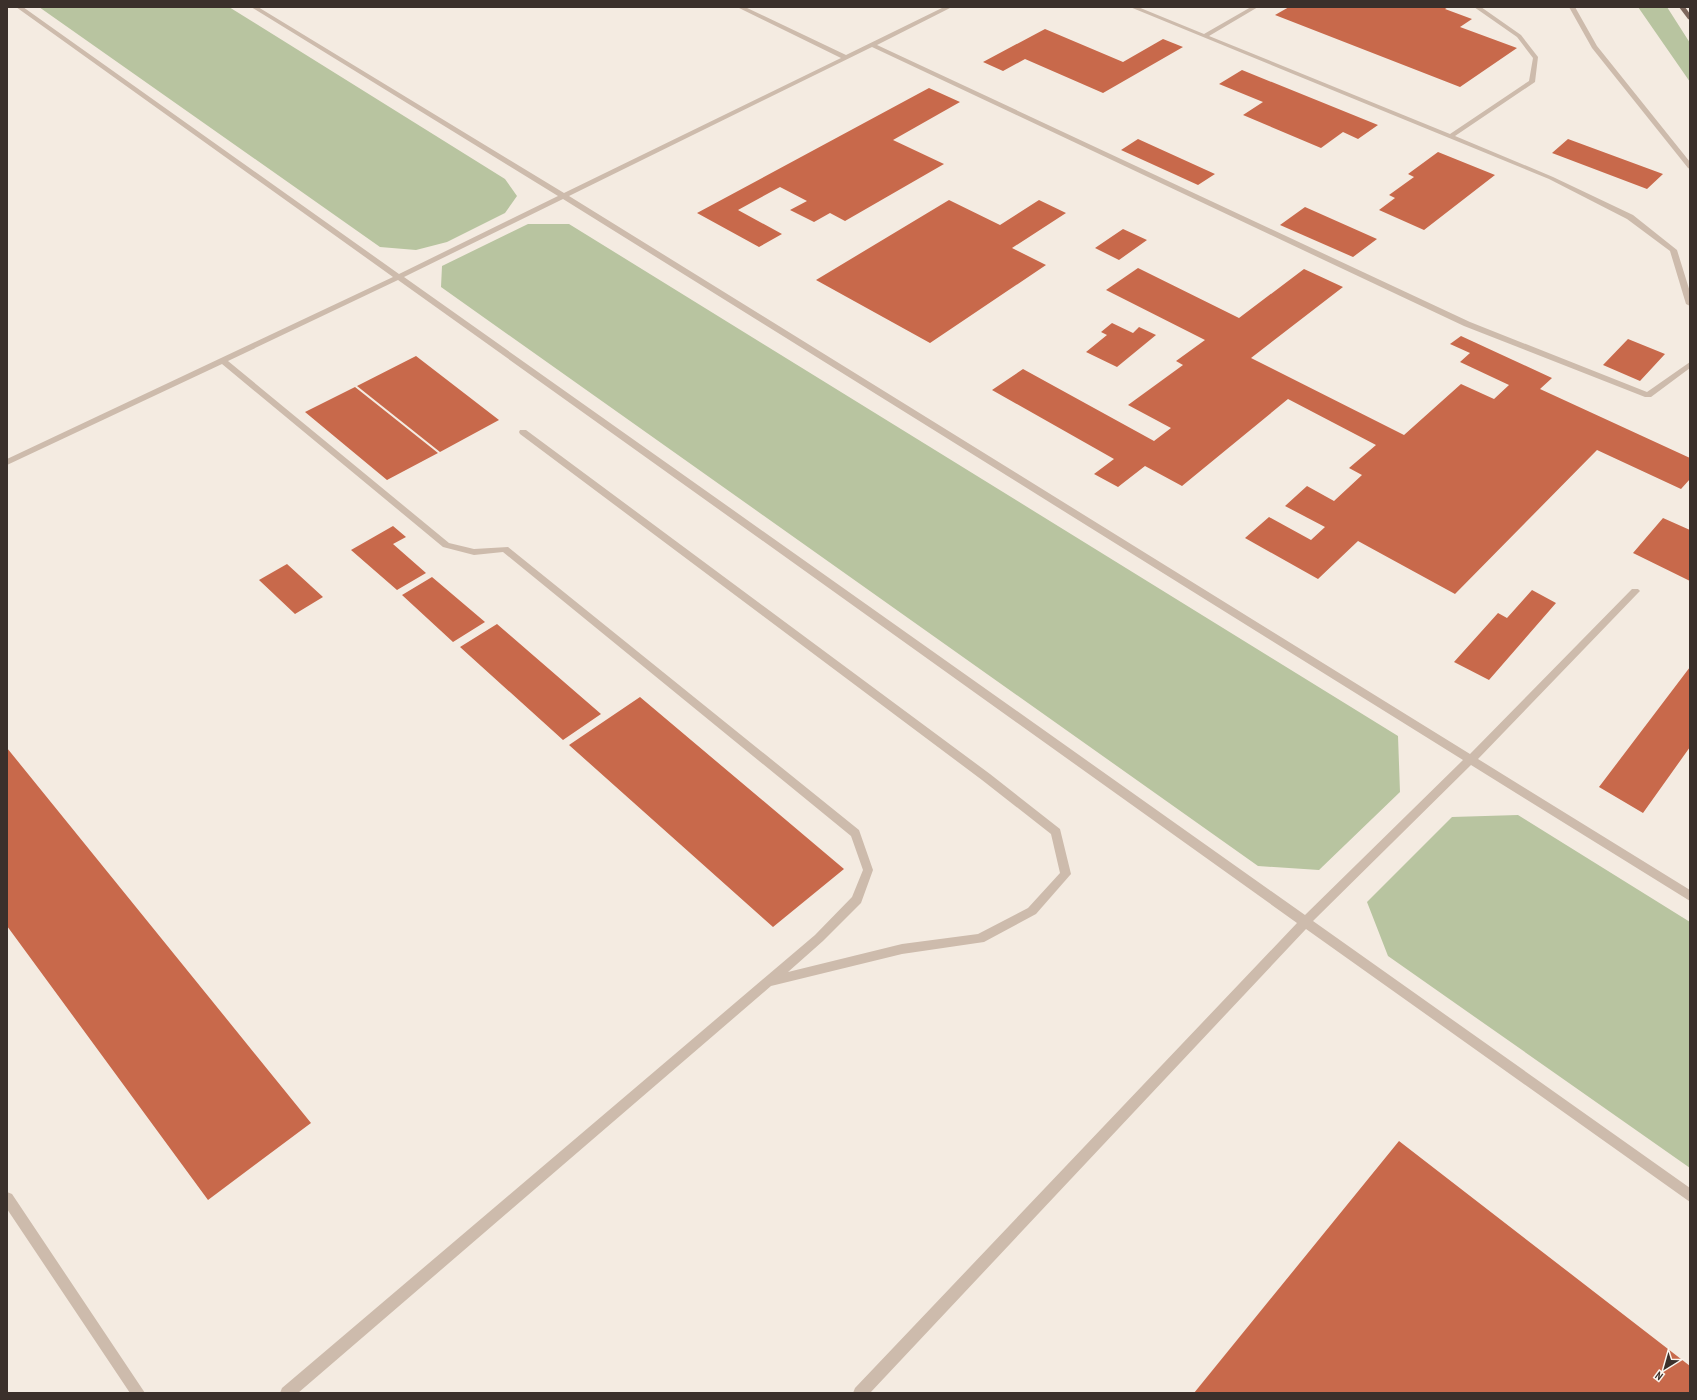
<svg xmlns="http://www.w3.org/2000/svg" width="1697" height="1400" viewBox="0 0 1697 1400" font-family="'PT Sans Narrow',sans-serif">
<style>
.green{fill:#b8c4a0}
.building{fill:#c8694b}
.lines{fill:none;stroke-linecap:round;stroke-linejoin:round}
.service{fill:#cdbbac;fill-rule:evenodd}
.primary{fill:#7d675c;fill-rule:evenodd}
</style>
<rect width="100%" height="100%" fill="#f4ebe1"/>
<!-- green -->
<path class="green" d="M 39,7 L 229,7 L 505,179 L 517,196 L 505,213 L 447,242 L 416,250 L 380,247 Z
M 1638,7 L 1667,7 L 1690,43 L 1690,82 Z
M 528,224 L 569,224 L 1398,736 L 1400,792 L 1319,870 L 1258,866 L 441,287 L 442,266 Z
M 1518,815 L 1690,922 L 1690,1168 L 1388,956 L 1367,902 L 1452,817 Z"/>
<!-- building -->
<path class="building" d="M 1289,7 L 1448,7 L 1445,9 L 1472,19 L 1460,27 L 1517,48 L 1460,87 L 1275,15 Z
M 1045,29 L 1123,62 L 1163,39 L 1183,47 L 1103,93 L 1025,59 L 1003,71 L 983,62 Z
M 1242,70 L 1378,125 L 1358,139 L 1343,132 L 1321,148 L 1243,115 L 1263,102 L 1219,84 Z
M 929,88 L 960,102 L 893,140 L 944,164 L 845,221 L 830,213 L 814,222 L 790,210 L 807,201 L 780,187 L 738,210 L 782,234 L 759,247 L 697,213 Z
M 1138,139 L 1215,174 L 1198,185 L 1121,150 Z
M 1568,139 L 1663,174 L 1647,189 L 1552,153 Z
M 1438,152 L 1495,175 L 1424,230 L 1379,210 L 1395,198 L 1389,195 L 1414,177 L 1408,174 Z
M 949,200 L 1000,225 L 1039,200 L 1066,213 L 1012,248 L 1046,265 L 930,343 L 816,280 Z
M 1305,207 L 1377,239 L 1353,257 L 1280,225 Z
M 1123,229 L 1147,240 L 1119,260 L 1095,248 Z
M 1138,268 L 1239,318 L 1304,269 L 1343,287 L 1251,358 L 1404,435 L 1461,384 L 1494,399 L 1509,385 L 1460,362 L 1470,353 L 1450,344 L 1461,336 L 1552,378 L 1540,389 L 1690,458 L 1690,479 L 1681,489 L 1597,450 L 1455,594 L 1358,541 L 1318,579 L 1245,538 L 1269,517 L 1311,540 L 1325,527 L 1285,506 L 1307,486 L 1334,501 L 1362,475 L 1349,468 L 1376,445 L 1288,399 L 1182,486 L 1145,466 L 1118,487 L 1094,474 L 1114,459 L 992,390 L 1023,369 L 1154,441 L 1171,428 L 1128,405 L 1183,365 L 1176,361 L 1205,340 L 1106,290 Z
M 1112,323 L 1133,333 L 1139,327 L 1156,335 L 1117,367 L 1086,352 L 1107,335 L 1101,332 Z
M 1628,339 L 1665,354 L 1640,381 L 1603,365 Z
M 416,356 L 499,420 L 440,452 L 357,386 Z
M 355,387 L 438,453 L 387,480 L 305,412 Z
M 1663,518 L 1690,530 L 1690,581 L 1633,553 Z
M 393,526 L 406,537 L 393,544 L 426,573 L 397,590 L 351,550 Z
M 287,564 L 323,597 L 295,614 L 259,580 Z
M 432,577 L 485,622 L 453,642 L 402,595 Z
M 1532,590 L 1556,603 L 1489,680 L 1454,662 L 1498,613 L 1507,618 Z
M 497,624 L 601,714 L 563,740 L 460,647 Z
M 1690,667 L 1690,747 L 1643,813 L 1599,787 Z
M 640,697 L 844,869 L 773,927 L 569,745 Z
M 7,748 L 311,1123 L 208,1200 L 7,926 Z
M 1399,1141 L 1690,1366 L 1690,1393 L 1194,1393 Z"/>
<g class="lines">
<!-- service -->
<path class="service" d="M 16,7 L 23,7 L 399,274 L 558,196 L 251,7 L 258,7 L 564,193 L 841,58 L 737,7 L 745,7 L 846,55 L 944,7 L 952,7 L 877,45 L 1470,322 L 1647,392 L 1690,362 L 1690,368 L 1651,397 L 1645,397 L 1464,326 L 872,47 L 569,196 L 1470,754 L 1632,589 L 1638,589 L 1640,591 L 1638,593 L 1478,759 L 1690,890 L 1690,901 L 1471,765 L 1313,921 L 1690,1188 L 1690,1202 L 1306,929 L 870,1393 L 853,1393 L 855,1388 L 1297,923 L 398,280 L 228,361 L 449,543 L 474,549 L 508,547 L 859,830 L 873,870 L 861,903 L 823,941 L 788,972 L 902,944 L 978,934 L 1028,908 L 1060,873 L 1051,834 L 982,780 L 520,434 L 519,432 L 520,430 L 526,430 L 990,774 L 1060,829 L 1071,874 L 1036,914 L 984,942 L 902,954 L 771,986 L 298,1393 L 280,1393 L 282,1388 L 815,935 L 852,897 L 863,870 L 851,836 L 503,552 L 474,555 L 443,547 L 222,364 L 7,465 L 7,459 L 393,277 ZM 563,199 L 1463,760 L 1305,915 L 404,277 Z
M 1130,7 L 1138,7 L 1204,34 L 1251,7 L 1258,7 L 1209,36 L 1450,134 L 1529,81 L 1533,58 L 1517,37 L 1474,7 L 1481,7 L 1521,35 L 1538,57 L 1535,82 L 1455,136 L 1553,177 L 1633,215 L 1677,250 L 1690,292 L 1690,306 L 1686,304 L 1670,251 L 1627,219 L 1549,179 Z
M 1569,7 L 1575,7 L 1597,46 L 1690,162 L 1690,169 L 1688,168 L 1592,48 Z
M 7,1192 L 12,1194 L 145,1393 L 130,1393 L 7,1209 Z"/>
<!-- primary -->
<path class="primary" d="M 1679,7 L 1685,7 L 1690,14 L 1690,20 L 1688,19 Z"/>
</g>
<!-- border -->
<rect width="1697" height="1400" fill="none" stroke="#3b302b" stroke-width="16"/>
<!-- north arrow -->
<g transform="translate(1665 1368) rotate(217)" stroke="#fbf5ee" stroke-width="3" paint-order="stroke">
<path d="M0-3L7 15L0 10L-7 15Z" fill="#3b302b"/>
<text y="-6" font-size="11" font-weight="bold" text-anchor="middle" fill="#3b302b">N</text>
</g>
</svg>
